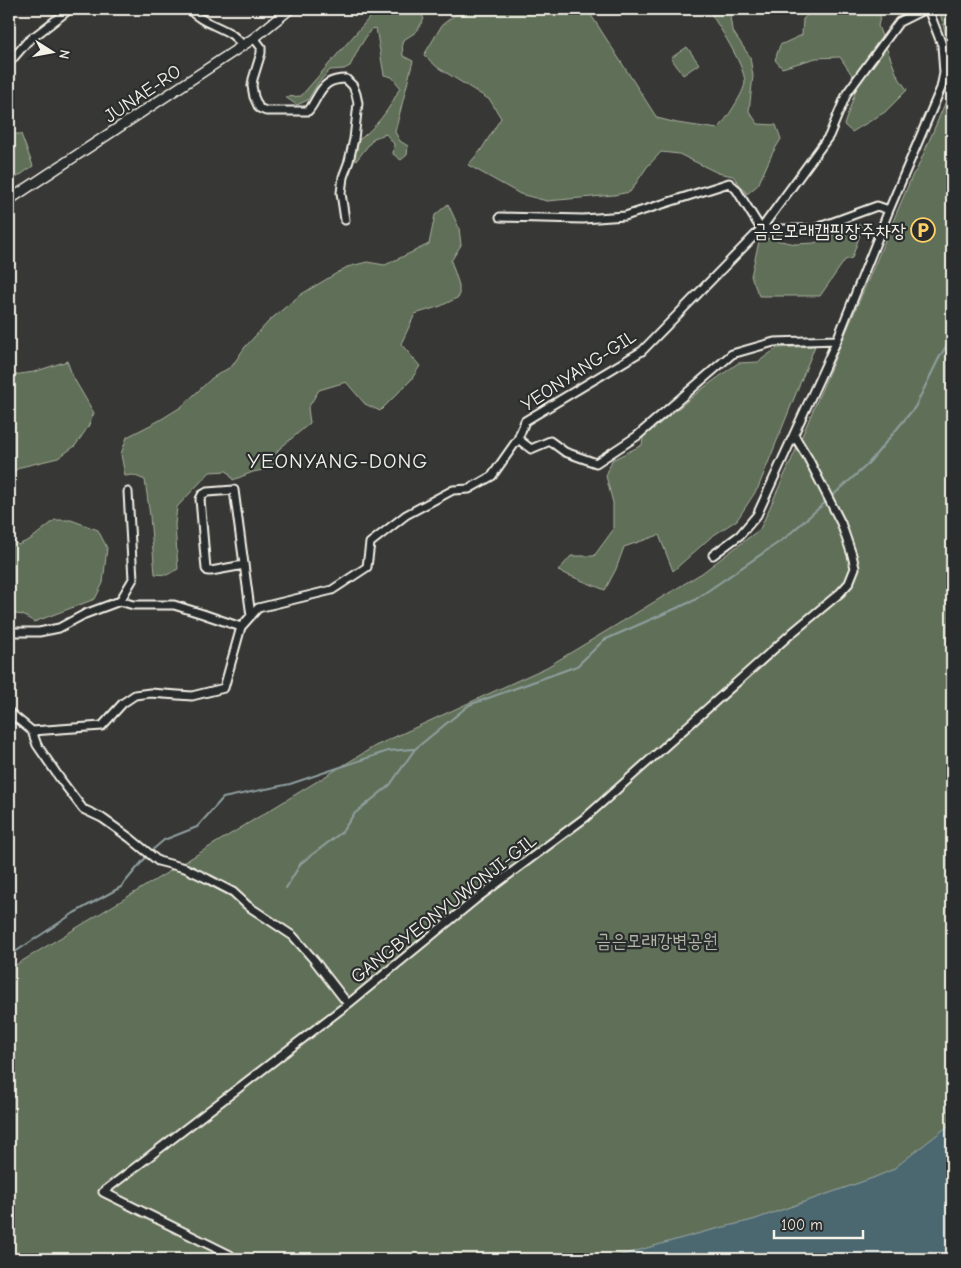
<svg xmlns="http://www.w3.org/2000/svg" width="961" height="1268" viewBox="0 0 961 1268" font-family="'Comic Neue','Poor Story',sans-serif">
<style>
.green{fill:#617058;stroke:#aab0a0}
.water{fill:#4c6870;stroke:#8f9fa0}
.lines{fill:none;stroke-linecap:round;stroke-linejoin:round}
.stream{stroke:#8f9fa0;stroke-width:2}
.minor-casing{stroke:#f4f1e8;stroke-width:11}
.major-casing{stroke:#f4f1e8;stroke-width:12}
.minor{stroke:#2a2d2e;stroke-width:7}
.major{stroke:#2a2d2e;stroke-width:9}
.labels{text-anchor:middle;stroke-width:4.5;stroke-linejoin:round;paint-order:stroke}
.street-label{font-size:19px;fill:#f4f1e8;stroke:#2a2d2e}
.poi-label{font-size:19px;fill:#f4f1e8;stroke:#2a2d2e;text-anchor:end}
.park-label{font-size:19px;fill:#b2b7a7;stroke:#2a2d2e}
.quarter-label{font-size:21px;letter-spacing:1px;fill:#f4f1e8;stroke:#2a2d2e}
</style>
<rect width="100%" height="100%" fill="#373735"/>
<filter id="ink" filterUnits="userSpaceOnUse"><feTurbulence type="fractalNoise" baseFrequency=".02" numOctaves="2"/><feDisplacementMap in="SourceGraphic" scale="10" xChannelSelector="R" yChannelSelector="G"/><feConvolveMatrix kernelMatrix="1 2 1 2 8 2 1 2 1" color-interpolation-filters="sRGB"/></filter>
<g filter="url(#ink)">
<!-- green -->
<path class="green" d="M 377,9 L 419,9 L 424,19 L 416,32 L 402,41 L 403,56 L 413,61 L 395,132 L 400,141 L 408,146 L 407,155 L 401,160 L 393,154 L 394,144 L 386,134 L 374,138 L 356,161 L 353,156 L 356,142 C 375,129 391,108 400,87 L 392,77 L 384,75 L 376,28 L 371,29 L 359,48 L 350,66 L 344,69 L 330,70 L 318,83 L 308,100 L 297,105 L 285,97 L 301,96 Z
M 462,9 L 586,9 L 593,18 L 657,118 L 677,123 L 718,129 C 725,121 745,92 745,82 C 744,64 718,25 708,9 L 729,9 L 732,30 L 750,57 L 753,76 L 749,111 L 758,124 L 776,125 L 781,139 L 772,154 L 758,185 L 747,194 L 733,176 L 718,173 L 679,154 L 661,152 L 647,167 L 630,192 L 614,195 L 547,201 L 520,194 L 468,165 L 481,150 L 501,118 L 490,100 L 437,67 L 424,55 L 442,25 Z
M 815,9 L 882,9 L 878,26 L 897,75 L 907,90 L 885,112 L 852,132 L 844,125 L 858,84 L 840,57 L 816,58 L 782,68 L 775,60 L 780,45 L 802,35 L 803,19 Z
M 939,9 L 952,9 L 952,59 Z
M 687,47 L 699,64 L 683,75 L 671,58 Z
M 952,87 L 952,1123 L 892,1170 L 873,1178 L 753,1220 L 704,1232 L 608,1259 L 9,1259 L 9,969 L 375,746 L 547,667 L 702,573 L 760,529 L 799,443 L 913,174 L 917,169 Z
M 9,134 L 21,134 L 33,166 L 9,183 Z
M 448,204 L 459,228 L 461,245 L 451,261 L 459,285 L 459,297 L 441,306 L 415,314 L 401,344 L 420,366 L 411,380 L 380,411 L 365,404 L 346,382 L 319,390 L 308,408 L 310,423 L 278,450 L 273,468 L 253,472 L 233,480 L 227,471 L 210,472 L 177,507 L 175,525 L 178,569 L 167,575 L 155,574 L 150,516 L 145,480 L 133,475 L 125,476 L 121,454 L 127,437 L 160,420 L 181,407 L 212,378 L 232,366 L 245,347 L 270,320 L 300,295 L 347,267 L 367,262 L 385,265 L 429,244 L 435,215 Z
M 864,223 L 852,258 L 845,260 L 820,296 L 759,296 L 751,276 L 760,237 L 796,244 L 814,243 L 843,230 Z
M 815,346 L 758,488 L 737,520 L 711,537 L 673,571 L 659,535 L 624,547 L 616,569 L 605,590 L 558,571 L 571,556 L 594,556 L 613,530 L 613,503 L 606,476 L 612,460 L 642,445 L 643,437 L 702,389 L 738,363 L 758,362 L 777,348 Z
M 67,361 L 73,377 L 94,413 L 88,427 L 75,446 L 58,458 L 21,467 L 9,474 L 9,372 L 13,375 L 34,372 Z
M 55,520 L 71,520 L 98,530 L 107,548 L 103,583 L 95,599 L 34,622 L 23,615 L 9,613 L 9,536 L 18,545 L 31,539 Z"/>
<!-- water -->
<path class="water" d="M 952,1123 L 952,1259 L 608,1259 L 704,1232 L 753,1220 L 873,1178 L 892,1170 Z"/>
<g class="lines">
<!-- stream -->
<path class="stream" d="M 831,497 L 867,465 L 915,407 L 940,356 L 952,337
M 150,852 L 164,840 L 197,827 L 223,798 L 290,784 L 388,751 L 414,749
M 286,888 L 301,863 L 342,832 L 354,814 L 390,785 L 415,749 L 469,705 L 577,666 L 604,640 L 693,601 L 785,538 L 828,500
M 9,956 L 74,913 L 121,887 L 147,856"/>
<!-- minor casing -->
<g class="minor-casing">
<path id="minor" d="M 189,9 C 200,22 217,25 231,34 C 235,37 239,41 243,45
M 9,10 L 11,9
M 254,38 L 261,47 L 261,53 L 253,79 L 252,86 L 254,97 L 259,108 L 266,111 L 308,111 C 312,107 314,102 317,97 C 324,84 330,79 346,79 L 353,86 L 356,94 L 358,103 L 354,139 L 349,161 L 343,177 L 341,193 L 345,220
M 9,63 L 27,42 L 70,9
M 500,217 L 583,219 L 625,216 L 729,183 L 736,189 L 761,229 L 814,229 L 877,206 L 889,210
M 518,439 L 531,449 L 550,441 L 565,452 L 596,463 L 637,436 L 732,354 L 774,342 L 837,340
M 713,555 L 740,535 L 757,515 L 837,340 L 889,210 L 941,88 L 944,73 L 942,45 L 928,9
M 244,565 L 211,571 L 208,571 L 206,569 L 200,499 L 202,495 L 207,492 L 234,490 L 251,616
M 120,601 L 133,579 L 128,492
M 10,632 L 39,632 L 59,628 L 85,614 L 120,601 L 133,605 L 174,605 L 203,614 L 241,627
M 9,712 L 32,731 L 102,726 L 123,703 L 135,695 L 150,693 L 192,696 L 224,688 L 241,627 L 258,608 L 332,590 L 367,567 L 370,543 L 406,515 L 453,490 L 469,489 L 492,476 L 518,439 L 525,421 L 642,351 L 761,229 L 829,136 L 847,93 L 899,22 L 925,9
M 32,731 L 37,745 L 61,780 L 83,809 L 102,818 L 130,838 L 158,861 L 185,868 L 208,879 L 233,892 L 248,906 L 293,936 L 314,960 L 348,1004
M 230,1255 L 103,1192 L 348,1004 L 476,899 L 586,817 L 793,632 L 840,593 L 849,583 L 855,568 L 852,555 L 841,523 L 808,458 L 794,435"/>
</g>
<!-- major casing -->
<g class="major-casing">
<path id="major" d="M 9,200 L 254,38 L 290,9"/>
</g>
<!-- minor -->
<use href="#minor" class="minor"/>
<!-- major -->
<use href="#major" class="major"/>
</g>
</g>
<!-- icons -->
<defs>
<g id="parking-ring" transform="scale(1.25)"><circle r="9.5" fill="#2a2d2e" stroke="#ffd166" stroke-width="1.5"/><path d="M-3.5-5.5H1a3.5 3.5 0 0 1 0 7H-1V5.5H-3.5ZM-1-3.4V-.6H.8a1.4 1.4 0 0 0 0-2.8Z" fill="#ffd166"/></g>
</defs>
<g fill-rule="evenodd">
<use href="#parking-ring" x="923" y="230"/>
</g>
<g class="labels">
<!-- street labels -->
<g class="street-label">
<text transform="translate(142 93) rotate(-34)" y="7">JUNAE-RO</text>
<text transform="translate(578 370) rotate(-33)" y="7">YEONYANG-GIL</text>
<text transform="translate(443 908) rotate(-38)" y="7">GANGBYEONYUWONJI-GIL</text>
</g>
<!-- poi labels -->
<g class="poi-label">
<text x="906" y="237">금은모래캠핑장주차장</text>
</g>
<!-- park labels -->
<g class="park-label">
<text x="657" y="947">금은모래강변공원</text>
</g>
<!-- quarter labels -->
<g class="quarter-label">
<text x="338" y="468">YEONYANG-DONG</text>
</g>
</g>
<!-- margin -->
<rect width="961" height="1268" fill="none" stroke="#2a2d2e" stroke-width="30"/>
<rect x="15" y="15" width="931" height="1238" fill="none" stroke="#f4f1e8" stroke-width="2" filter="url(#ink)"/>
<!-- north arrow -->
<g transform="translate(52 52) rotate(101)" stroke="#2a2d2e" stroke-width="4" paint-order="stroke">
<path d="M0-4L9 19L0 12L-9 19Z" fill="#f4f1e8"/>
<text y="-8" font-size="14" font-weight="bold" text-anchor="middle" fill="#f4f1e8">N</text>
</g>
<!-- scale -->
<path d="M774 1230v8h89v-8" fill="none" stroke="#f4f1e8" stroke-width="2.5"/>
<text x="781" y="1230" font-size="15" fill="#f4f1e8" stroke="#2a2d2e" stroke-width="4" paint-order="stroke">100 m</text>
</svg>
